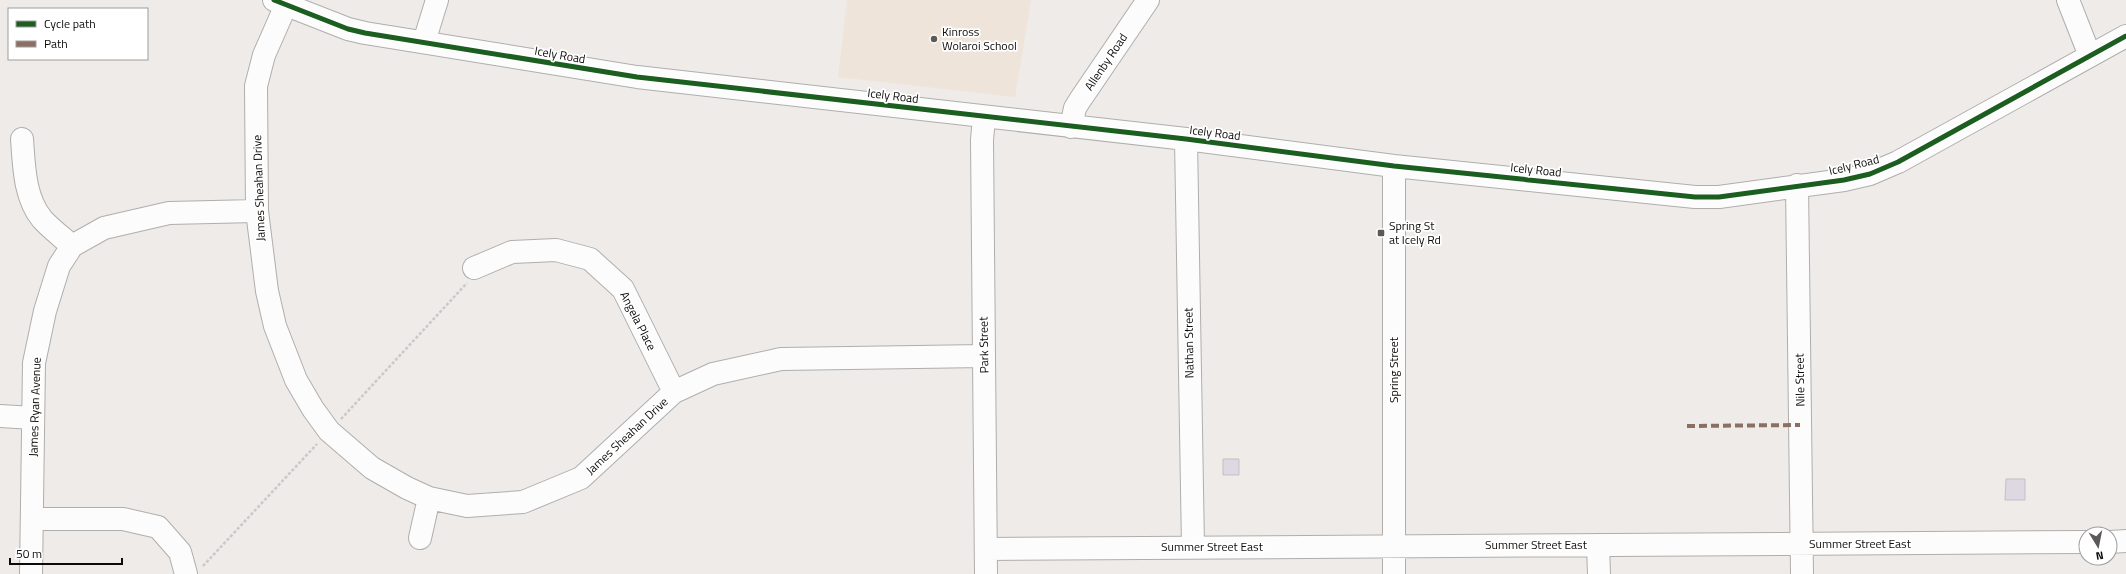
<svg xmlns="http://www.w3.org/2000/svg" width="2126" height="574" viewBox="0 0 2126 574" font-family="'Titillium Web',sans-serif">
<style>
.education{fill:#eee4d9}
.building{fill:#ddd8e2;stroke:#c3c1c1}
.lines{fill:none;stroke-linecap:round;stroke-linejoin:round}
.minor-casing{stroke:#b0aead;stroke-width:24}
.path{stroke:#c9c9c8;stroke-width:2.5;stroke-dasharray:3 2;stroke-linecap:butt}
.minor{stroke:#fcfcfc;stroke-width:22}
.quiet{stroke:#8d6e63;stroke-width:4;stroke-dasharray:8 4;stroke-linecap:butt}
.cycleway-casing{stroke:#fff;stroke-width:8}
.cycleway{stroke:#1b5e20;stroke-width:5}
.poi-dot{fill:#5c5958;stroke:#fff;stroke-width:1.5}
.labels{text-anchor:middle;stroke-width:3.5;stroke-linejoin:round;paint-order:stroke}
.poi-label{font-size:12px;fill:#0d0b0a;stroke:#fff;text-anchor:start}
.street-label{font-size:12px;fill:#0d0b0a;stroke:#fff}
</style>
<rect width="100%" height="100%" fill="#eeebe9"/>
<!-- education -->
<path class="education" d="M 847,0 L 1031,0 L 1015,97 L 838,77 Z"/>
<!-- building -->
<path class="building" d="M 1223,459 L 1239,459 L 1239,475 L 1223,475 Z
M 2006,479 L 2025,479 L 2025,500 L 2005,500 Z"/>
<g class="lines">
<!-- minor casing -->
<g class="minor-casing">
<path id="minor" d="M 274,0 L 348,29 L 365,33 L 637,77 L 1186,139 L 1394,166 L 1695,197 L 1719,197 L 1844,180 L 1870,174 L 1898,162 L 2126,36
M 2068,0 L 2090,56
M 286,5 L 264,55 L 256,86 L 257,211 L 267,291 L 275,326 L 296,380 L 313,409 L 329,431 L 372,468 L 407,488 L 429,498 L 467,506 L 523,502 L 581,478 L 674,392 L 713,374 L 781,359 L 984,356
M 424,42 L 437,0
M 984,117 L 982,140 L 986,574
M 1071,127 L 1075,108 L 1080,100 L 1148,0
M 22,139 C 24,165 24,197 42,219 C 51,229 62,237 72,246
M 1186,139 L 1193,547
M 1797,185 L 1802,574
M 474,268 L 512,252 L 556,250 L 590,259 L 623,289 L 674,392
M 0,416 L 33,418
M 33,519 L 123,519 L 158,527 L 180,552 L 186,574
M 420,538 L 429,498
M 2110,542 L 2126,541
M 1598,545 L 1599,574
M 986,549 L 2086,542
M 31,574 L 34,363 L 45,311 L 59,266 L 72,246 L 104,228 L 169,213 L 257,211
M 1394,574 L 1394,166"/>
</g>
<!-- path -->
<path class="path" d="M 341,419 L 467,283
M 203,566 L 317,444"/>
<!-- minor -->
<use href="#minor" class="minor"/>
<!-- quiet -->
<path class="quiet" d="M 1687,426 L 1800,425"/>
<!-- cycleway casing -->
<g class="cycleway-casing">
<path id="cycleway" d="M 274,0 L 348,29 L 365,33 L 637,77 L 1186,139 L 1394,166 L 1695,197 L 1719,197 L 1844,180 L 1870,174 L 1898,162 L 2126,36"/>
</g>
<!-- cycleway -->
<use href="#cycleway" class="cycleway"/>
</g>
<!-- markers -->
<g class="poi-dot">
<circle cx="934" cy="39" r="4"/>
<rect x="1377" y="229" width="8" height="8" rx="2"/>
</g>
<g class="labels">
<!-- poi labels -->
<g class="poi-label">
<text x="942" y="36">Kinross<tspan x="942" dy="14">Wolaroi School</tspan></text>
<text x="1389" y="230">Spring St<tspan x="1389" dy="14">at Icely Rd</tspan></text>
</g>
<!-- street labels -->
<g class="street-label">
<text transform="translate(560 55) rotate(10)" y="4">Icely Road</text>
<text transform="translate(1106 62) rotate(-56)" y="4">Allenby Road</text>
<text transform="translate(893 96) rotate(7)" y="4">Icely Road</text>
<text transform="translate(1215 133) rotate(7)" y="4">Icely Road</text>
<text transform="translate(1854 165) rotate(-14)" y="4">Icely Road</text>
<text transform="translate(1536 170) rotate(6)" y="4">Icely Road</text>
<text transform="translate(259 188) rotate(-92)" y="4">James Sheahan Drive</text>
<text transform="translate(638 321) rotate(63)" y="4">Angela Place</text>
<text transform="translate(1189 343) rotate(-91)" y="4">Nathan Street</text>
<text transform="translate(984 345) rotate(-91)" y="4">Park Street</text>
<text transform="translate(1394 370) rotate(-90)" y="4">Spring Street</text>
<text transform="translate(1800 380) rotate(-91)" y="4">Nile Street</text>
<text transform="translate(35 407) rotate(-88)" y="4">James Ryan Avenue</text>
<text transform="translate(627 436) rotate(-43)" y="4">James Sheahan Drive</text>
<text x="1860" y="548">Summer Street East</text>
<text x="1536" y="549">Summer Street East</text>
<text x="1212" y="551">Summer Street East</text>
</g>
</g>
<!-- legend -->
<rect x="8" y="8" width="140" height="52" fill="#ffffff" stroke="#9e9d9d"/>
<rect x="16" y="21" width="20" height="6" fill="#1b5e20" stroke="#9e9d9d"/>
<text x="44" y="28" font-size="12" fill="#0d0b0a">Cycle path</text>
<rect x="16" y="41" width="20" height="6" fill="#8d6e63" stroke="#9e9d9d"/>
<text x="44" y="48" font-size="12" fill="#0d0b0a">Path</text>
<!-- north arrow -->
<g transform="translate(2098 546) rotate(170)"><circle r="19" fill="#ffffff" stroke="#9e9d9d"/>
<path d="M0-3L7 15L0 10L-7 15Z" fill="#5c5958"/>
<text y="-6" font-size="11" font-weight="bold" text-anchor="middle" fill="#0d0b0a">N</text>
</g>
<!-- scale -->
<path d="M10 558v6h112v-6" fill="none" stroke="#0d0b0a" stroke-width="2"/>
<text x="16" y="558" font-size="12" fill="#0d0b0a" stroke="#ffffff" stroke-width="3" paint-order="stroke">50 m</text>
</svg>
